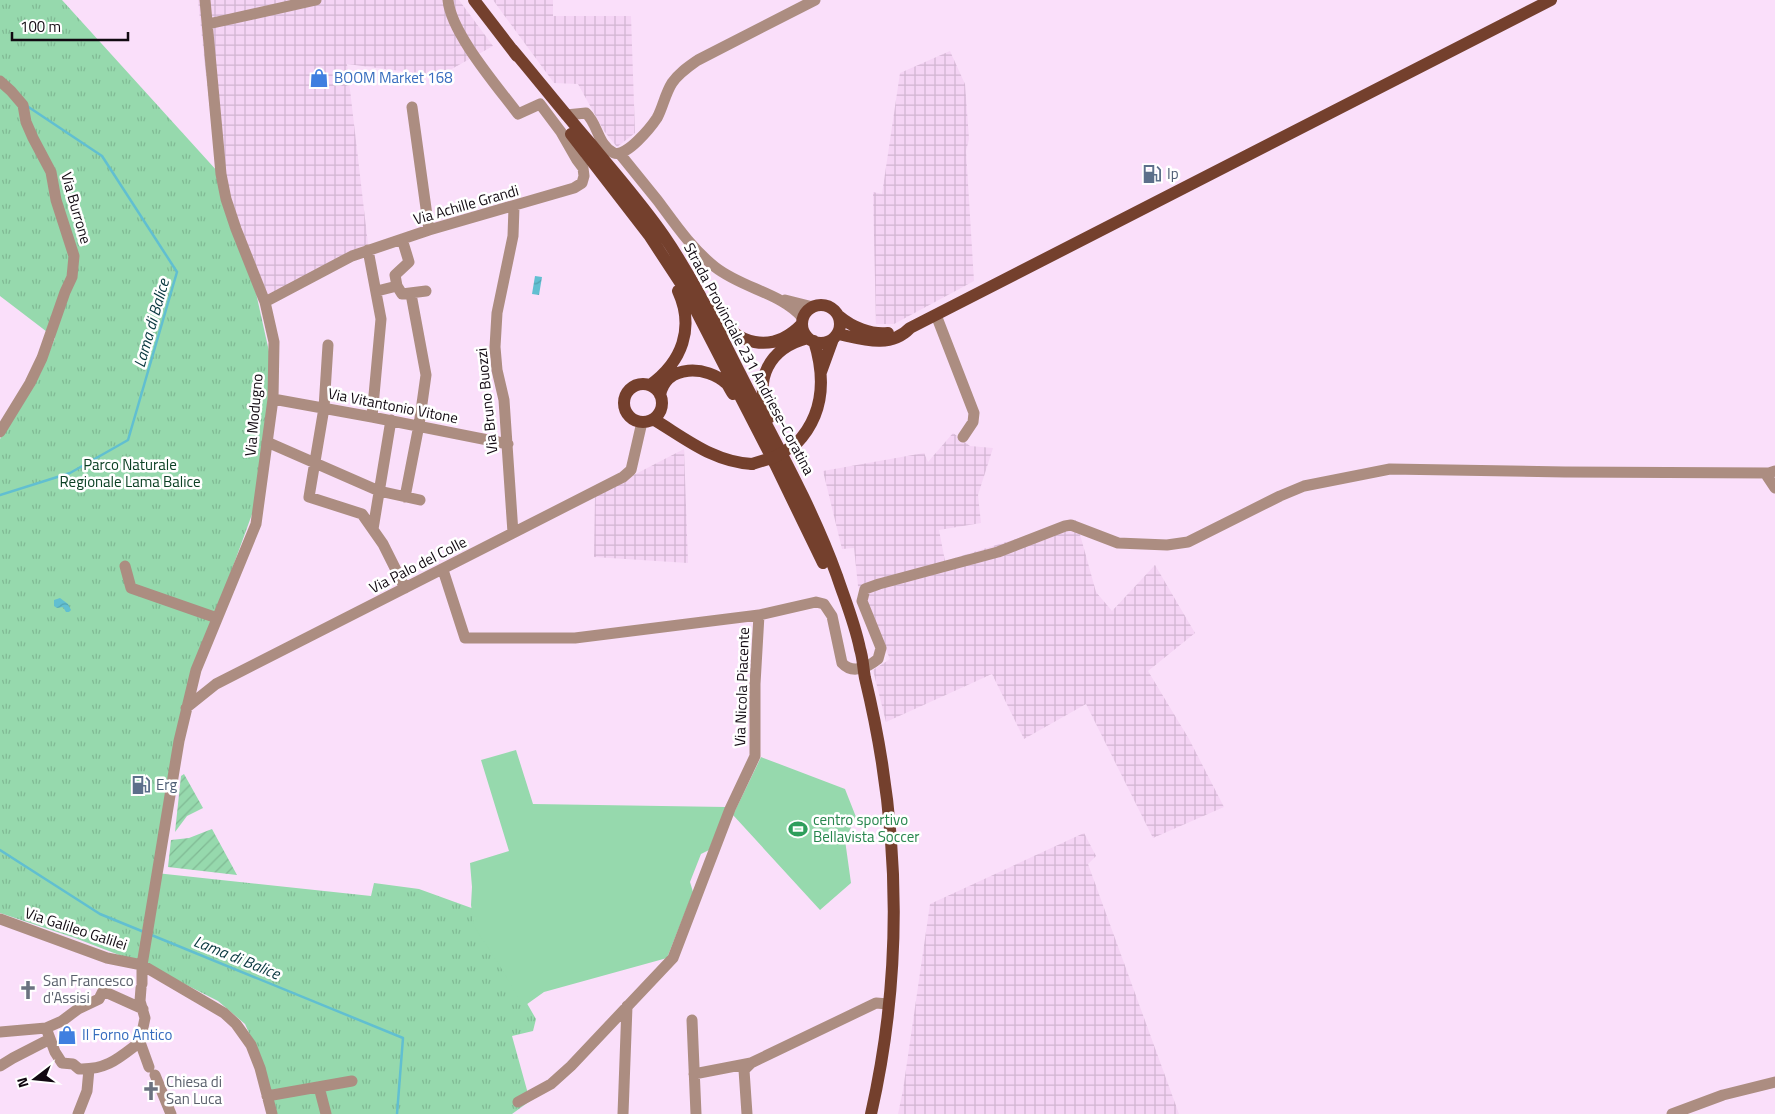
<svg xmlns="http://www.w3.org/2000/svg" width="1775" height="1114" viewBox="0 0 1775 1114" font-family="'Titillium Web',sans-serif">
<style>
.industrial{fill:url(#industrial-grid)}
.grass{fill:url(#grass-tufts)}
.garden{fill:url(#garden-furrows)}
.pitch{fill:#96d9ad}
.water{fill:url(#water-waves)}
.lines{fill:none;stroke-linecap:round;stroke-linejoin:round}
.stream{stroke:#61bfd1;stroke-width:2.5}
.minor{stroke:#ac8d81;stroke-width:11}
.major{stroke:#74402d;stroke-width:12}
.major-bridge{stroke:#74402d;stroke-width:12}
.labels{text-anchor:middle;stroke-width:5;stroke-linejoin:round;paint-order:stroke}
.shop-label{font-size:15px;fill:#366cbe;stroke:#fff;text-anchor:start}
.service-label{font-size:15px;fill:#4e5e75;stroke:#fff;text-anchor:start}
.street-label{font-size:15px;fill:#110911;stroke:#fff}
.park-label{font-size:15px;fill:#0b4024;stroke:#fff}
.leisure-label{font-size:15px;fill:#27864d;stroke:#fff;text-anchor:start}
.worship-label{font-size:15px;fill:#5b616d;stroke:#fff;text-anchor:start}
.water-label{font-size:16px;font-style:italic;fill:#08373f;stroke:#fff}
</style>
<defs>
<pattern id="industrial-grid" width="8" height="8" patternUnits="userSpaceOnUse" patternTransform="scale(1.25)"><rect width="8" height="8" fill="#f5d4f5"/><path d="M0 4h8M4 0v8" fill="none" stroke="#d1b5d1"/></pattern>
<pattern id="grass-tufts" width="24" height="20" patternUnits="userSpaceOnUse" patternTransform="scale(1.25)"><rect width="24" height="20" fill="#96d9ad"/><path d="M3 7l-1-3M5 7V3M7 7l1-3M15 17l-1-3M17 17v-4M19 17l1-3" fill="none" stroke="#80b994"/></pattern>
<pattern id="garden-furrows" width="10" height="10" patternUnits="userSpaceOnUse" patternTransform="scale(1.25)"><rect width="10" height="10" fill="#96d9ad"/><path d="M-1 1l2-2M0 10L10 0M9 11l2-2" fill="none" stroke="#80b994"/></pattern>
<pattern id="water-waves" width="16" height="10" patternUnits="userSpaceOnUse" patternTransform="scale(1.25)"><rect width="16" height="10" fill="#61bfd1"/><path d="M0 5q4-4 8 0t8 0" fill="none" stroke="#53a3b2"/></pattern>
</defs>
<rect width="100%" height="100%" fill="#fadffa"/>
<!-- industrial -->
<path class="industrial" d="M 198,0 L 459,0 L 493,46 L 439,76 L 347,64 L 368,244 L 258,302 L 218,187 Z
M 493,0 L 553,0 L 553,16 L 631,16 L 635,133 L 617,147 L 604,131 L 578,84 L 554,83 Z
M 950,51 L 965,84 L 969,139 L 966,151 L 974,281 L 894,324 L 876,324 L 873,192 L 882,194 L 900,73 Z
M 953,433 L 970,446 L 993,448 L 978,495 L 981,523 L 939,530 L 945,561 L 1076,520 L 1096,592 L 1112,611 L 1155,565 L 1195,633 L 1148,671 L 1189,739 L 1224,807 L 1153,838 L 1086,704 L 1024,739 L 992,674 L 886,722 L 873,670 L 890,659 L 858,586 L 854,548 L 842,549 L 823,471 L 924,453 L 928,462 Z
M 684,449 L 688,563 L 594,557 L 595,495 Z
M 1084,833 L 1096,856 L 1088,864 L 1179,1114 L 898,1114 L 903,1090 L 930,904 Z"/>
<!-- grass -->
<path class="grass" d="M 0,0 L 62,0 L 218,172 L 256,293 L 274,374 L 259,495 L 188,690 L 156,873 L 371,896 L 374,883 L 419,889 L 477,910 L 488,936 L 536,1019 L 533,1031 L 512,1036 L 530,1101 L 512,1114 L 273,1114 L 259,1055 L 245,1024 L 218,1001 L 153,968 L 75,938 L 0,913 L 0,439 L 40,374 L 55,338 L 0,296 Z"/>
<!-- garden -->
<path class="garden" d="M 184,774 L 203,808 L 187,816 L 175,832 L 181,776 Z
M 212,829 L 237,875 L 168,867 L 171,840 L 189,838 Z"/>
<!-- pitch -->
<path class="pitch" d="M 516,750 L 533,804 L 726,807 L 709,850 L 701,854 L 690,882 L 693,892 L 667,958 L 544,992 L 523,1007 L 505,974 L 474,926 L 471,905 L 472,887 L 470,863 L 509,851 L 481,760 Z
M 761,757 L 845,789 L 856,817 L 845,840 L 851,883 L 820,910 L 733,815 Z"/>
<!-- water -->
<path class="water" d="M 535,276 L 542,277 L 539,295 L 532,294 Z
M 60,598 L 68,604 L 71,610 L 69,612 L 66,612 L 63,607 L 57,608 L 54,606 L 54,600 Z"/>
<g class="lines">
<!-- stream -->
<path class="stream" d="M 0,495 L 70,473 L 128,440 L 177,272 L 102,156 L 27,106
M 0,850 L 100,914 L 144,932
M 149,934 L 403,1038 L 397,1114"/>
<!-- minor -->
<path class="minor" d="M 208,24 L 316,0
M 0,81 L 11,91 L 23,105 L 26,122 L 33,138 L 51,172 L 56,200 L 74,256 L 72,277 L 65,292 L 42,358 L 30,383 L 0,432
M 412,107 L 429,230
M 566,115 L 586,113 C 598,124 598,146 614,153 C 626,158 651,127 657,118 C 663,107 665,94 672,83 C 679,73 688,67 698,60 L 815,0
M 620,154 C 633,170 645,185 658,201 C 675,224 692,249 715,267 C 743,289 780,292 803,318
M 368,250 L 381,319 L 372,417
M 397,286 L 395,275 L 409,262 L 402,239
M 377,291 L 397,286 L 402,294 L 426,291
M 785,300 L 813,307
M 265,302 L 352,256 L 429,230 L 574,188 L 582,183 L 584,176 L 583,168 L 577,160 L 561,132 L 540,104 L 518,114 C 497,86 451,33 448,0
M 936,315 L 974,413 L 973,422 L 963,437
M 328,345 L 324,408 L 309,497 L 362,514 L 383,544 L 405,588
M 273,399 L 372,417 L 508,444
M 267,442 L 379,491 L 420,500
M 1765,473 L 1775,488
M 405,497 L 419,425 L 426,375 L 411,294
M 373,529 L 391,420
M 513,533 L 504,400 L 497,370 L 495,347 L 497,313 L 513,236 L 514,207
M 125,566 L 131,588 L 217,618
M 443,570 L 465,638 L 575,638 L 759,615 L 755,684 L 755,756 L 730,809 L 673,958 L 571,1066 L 551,1084 L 518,1102
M 759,615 L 816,602 L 824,604 L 832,616 L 842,663 C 853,675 868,667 878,659 L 881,648 L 862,601 L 865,589 L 879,584 L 998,552 L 1065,526 L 1071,525 L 1118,543 L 1167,545 L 1188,542 L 1280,496 L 1304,486 L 1390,469 L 1565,472 L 1769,473 L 1775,471
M 186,708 L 216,684 L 623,477 L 631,470 L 642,422
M 0,919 L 107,958 L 142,965 L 224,1013 L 236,1024 L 251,1045 L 260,1068 L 272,1114
M 142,984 L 142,965 L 179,741 L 196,670 L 256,524 L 273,399 L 274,342 L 265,302 L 236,229 L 226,199 L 221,174 L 205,0
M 141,988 L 140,1001 L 145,1018 L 140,1042 L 149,1067
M 692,1020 L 696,1114
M 46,1028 L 62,1021 L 78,1009 L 99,999 L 103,991 L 143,1009
M 0,1032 L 46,1028 L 55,1052 L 62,1063 L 73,1064 L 79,1069 C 107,1070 119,1058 140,1042
M 0,1066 L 13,1058 L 50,1039
M 694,1074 L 751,1063
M 155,1075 L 171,1114
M 319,1087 L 326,1114
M 267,1096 L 352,1081
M 78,1114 L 87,1091 L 89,1069
M 623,1114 L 627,1006
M 747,1114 L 744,1070 L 751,1063 L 876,1003 L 888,1004
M 1672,1114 L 1723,1095 L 1775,1082"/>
<!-- major -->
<path class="major" d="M 474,0 L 517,56
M 512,49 C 539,81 564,113 591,144 C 616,175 642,204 664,236 C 697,284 722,339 749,391 C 780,451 814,512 837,576 C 845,600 855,624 860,649 C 863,658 863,668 865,678 C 900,822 904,969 871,1114
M 571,134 L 649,235 L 687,293 L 775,464 L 823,563
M802 324a19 19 0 1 1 38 0a19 19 0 1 1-38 0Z
M 714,309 C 735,346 772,355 802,324
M 839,316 C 852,327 871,335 888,333
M 838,334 C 862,339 890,349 910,328 L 1551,0
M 821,372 L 833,339
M624 403a19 19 0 1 1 38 0a19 19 0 1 1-38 0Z
M 650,385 C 682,362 695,328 678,291
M 660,395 C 666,364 707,365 727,384 C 729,387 731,391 733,394
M 770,417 C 752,380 769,348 808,338
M 653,419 C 685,438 713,462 752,464
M 796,444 C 824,415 826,379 814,341"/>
<!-- major-bridge -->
<path class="major-bridge" d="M 752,464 L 775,457 L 796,444"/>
</g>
<!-- icons -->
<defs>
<g id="shop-bare" transform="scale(1.5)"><path d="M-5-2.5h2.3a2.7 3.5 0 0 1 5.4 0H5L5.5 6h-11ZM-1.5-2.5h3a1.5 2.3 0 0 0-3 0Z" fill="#3f7fe0" stroke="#fff" stroke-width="2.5" paint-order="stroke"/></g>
<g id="fuel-bare" transform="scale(1.5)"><path d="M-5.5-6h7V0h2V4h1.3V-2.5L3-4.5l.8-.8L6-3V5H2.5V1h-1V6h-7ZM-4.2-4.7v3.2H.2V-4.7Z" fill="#5c6f8a" stroke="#fff" stroke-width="2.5" paint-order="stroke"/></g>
<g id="stadium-bare" transform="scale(1.5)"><path d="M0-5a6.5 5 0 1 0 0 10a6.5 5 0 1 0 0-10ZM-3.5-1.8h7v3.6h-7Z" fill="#2e9e5b" stroke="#fff" stroke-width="2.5" paint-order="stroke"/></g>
<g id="church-bare" transform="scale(1.5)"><path d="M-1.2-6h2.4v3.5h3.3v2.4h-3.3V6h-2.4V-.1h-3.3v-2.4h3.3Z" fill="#6b7280" stroke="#fff" stroke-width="2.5" paint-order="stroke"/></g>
</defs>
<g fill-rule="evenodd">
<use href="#shop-bare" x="319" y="78"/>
<use href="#fuel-bare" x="1152" y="174"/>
<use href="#fuel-bare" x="141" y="785"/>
<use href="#stadium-bare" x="798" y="829"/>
<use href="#church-bare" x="28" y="990"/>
<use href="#shop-bare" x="67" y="1035"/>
<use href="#church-bare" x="151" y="1091"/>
</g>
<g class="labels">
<!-- shop labels -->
<g class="shop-label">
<text x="334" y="83">BOOM Market 168</text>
<text x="82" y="1040">Il Forno Antico</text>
</g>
<!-- service labels -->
<g class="service-label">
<text x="1167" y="179">Ip</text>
<text x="156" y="790">Erg</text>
</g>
<!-- street labels -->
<g class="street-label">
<text transform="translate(466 205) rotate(-16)" y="5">Via Achille Grandi</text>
<text transform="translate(76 208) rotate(74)" y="5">Via Burrone</text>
<text transform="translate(749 359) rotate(62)" y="5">Strada Provinciale 231 Andriese-Coratina</text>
<text transform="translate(487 401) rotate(-96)" y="5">Via Bruno Buozzi</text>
<text transform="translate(393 406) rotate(11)" y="5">Via Vitantonio Vitone</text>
<text transform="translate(254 415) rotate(-85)" y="5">Via Modugno</text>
<text transform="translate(418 565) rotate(-27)" y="5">Via Palo del Colle</text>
<text transform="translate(742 687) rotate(-88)" y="5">Via Nicola Piacente</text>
<text transform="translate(76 929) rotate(18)" y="5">Via Galileo Galilei</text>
</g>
<!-- park labels -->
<g class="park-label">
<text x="130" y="470">Parco Naturale<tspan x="130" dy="17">Regionale Lama Balice</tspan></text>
</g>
<!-- leisure labels -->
<g class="leisure-label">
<text x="813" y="825">centro sportivo<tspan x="813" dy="17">Bellavista Soccer</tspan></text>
</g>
<!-- worship labels -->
<g class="worship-label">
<text x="43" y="986">San Francesco<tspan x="43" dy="17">d'Assisi</tspan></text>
<text x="166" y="1087">Chiesa di<tspan x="166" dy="17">San Luca</tspan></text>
</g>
<!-- water labels -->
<g class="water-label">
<text transform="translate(151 323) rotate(-74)" y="6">Lama di Balice</text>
<text transform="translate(237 957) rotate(22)" y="6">Lama di Balice</text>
</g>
</g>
<!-- north arrow -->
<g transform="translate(35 1079) rotate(254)" stroke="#ffffff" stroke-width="4" paint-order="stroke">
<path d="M0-4L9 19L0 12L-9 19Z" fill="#110911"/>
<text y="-8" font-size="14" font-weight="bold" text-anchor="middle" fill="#110911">N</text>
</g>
<!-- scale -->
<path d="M12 32v8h116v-8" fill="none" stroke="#110911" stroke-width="2.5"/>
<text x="20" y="32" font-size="15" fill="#110911" stroke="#ffffff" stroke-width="4" paint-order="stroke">100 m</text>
</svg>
